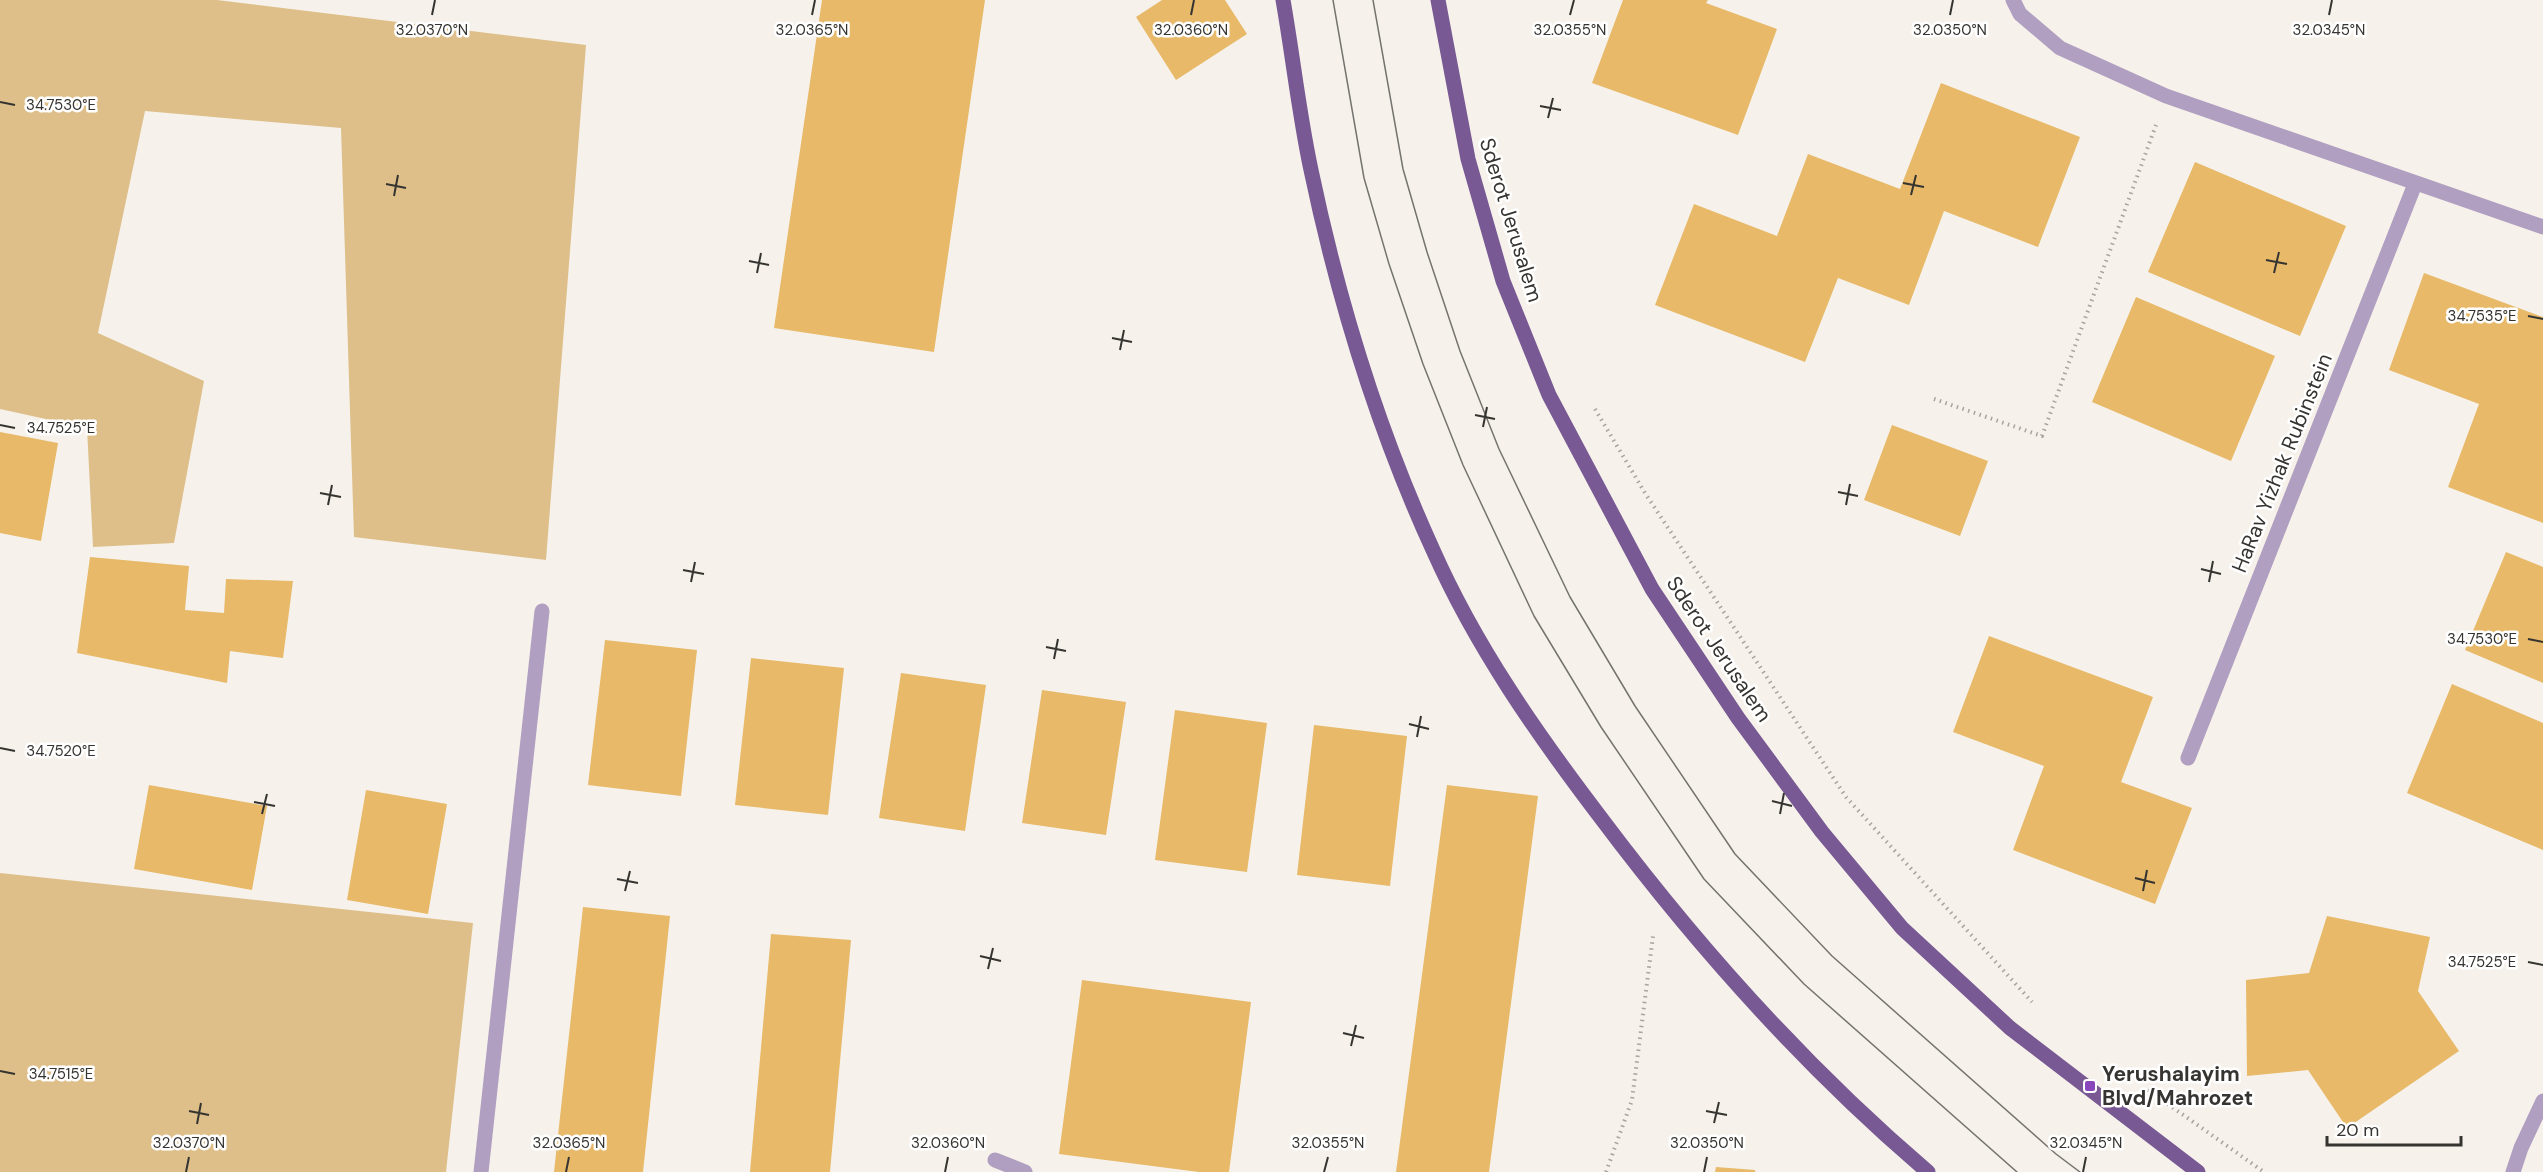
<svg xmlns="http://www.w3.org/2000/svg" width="2543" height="1172" viewBox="0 0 2543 1172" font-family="'DM Sans',sans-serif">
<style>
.green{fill:#debf8a}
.building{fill:#e7b968}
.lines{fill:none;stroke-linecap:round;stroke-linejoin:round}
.path{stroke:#a7a49f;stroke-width:4;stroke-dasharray:1.5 4.5;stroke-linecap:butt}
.minor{stroke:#b09fc0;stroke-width:15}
.major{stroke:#785993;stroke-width:15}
.tram{stroke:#75736f;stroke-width:1.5}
.ticks{fill:none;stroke:#353431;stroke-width:2}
.poi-dot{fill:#8946ba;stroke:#fff;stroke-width:2}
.labels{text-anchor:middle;stroke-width:5;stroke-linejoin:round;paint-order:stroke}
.street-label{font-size:21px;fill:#353431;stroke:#fff}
.poi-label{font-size:21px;font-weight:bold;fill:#353431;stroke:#fff;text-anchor:start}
.ticks-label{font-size:15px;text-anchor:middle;fill:#353431;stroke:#fff;stroke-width:5;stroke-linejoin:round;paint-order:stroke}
</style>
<rect width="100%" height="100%" fill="#f6f2eb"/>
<!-- green -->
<path class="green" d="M 0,0 L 217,0 L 586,45 L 546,560 L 354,537 L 341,128 L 145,111 L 98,333 L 204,381 L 174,543 L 93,547 L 87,428 L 0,409 Z
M 0,873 L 473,923 L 446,1172 L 0,1172 Z"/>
<!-- building -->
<path class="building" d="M 822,0 L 985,0 L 934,352 L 774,328 Z
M 1162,0 L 1225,0 L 1247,34 L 1176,80 L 1136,17 Z
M 1623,0 L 1708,0 L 1706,3 L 1777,29 L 1738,135 L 1592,83 Z
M 1941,83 L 2080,137 L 2038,247 L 1944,211 L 1909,305 L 1838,278 L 1805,362 L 1655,305 L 1694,204 L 1777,236 L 1808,154 L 1900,189 Z
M 2195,162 L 2346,226 L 2300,336 L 2148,272 Z
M 2424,273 L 2543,317 L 2543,523 L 2448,487 L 2479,404 L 2389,370 Z
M 2136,297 L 2275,356 L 2231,461 L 2092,402 Z
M 1892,425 L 1988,461 L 1960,536 L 1864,500 Z
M 0,432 L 58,443 L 41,541 L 0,533 Z
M 2506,552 L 2543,567 L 2543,683 L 2465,650 Z
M 90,557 L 189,566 L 185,610 L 224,613 L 226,579 L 293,581 L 283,658 L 230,651 L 227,683 L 77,653 Z
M 1989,636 L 2153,697 L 2121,782 L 2192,808 L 2155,904 L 2013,850 L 2044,766 L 1953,732 Z
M 605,640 L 697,650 L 681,796 L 588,785 Z
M 751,658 L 844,668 L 828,815 L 735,805 Z
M 901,673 L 986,685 L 965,831 L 879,818 Z
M 2452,684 L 2543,723 L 2543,850 L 2407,793 Z
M 1042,690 L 1126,702 L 1106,835 L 1022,823 Z
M 1175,710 L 1267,723 L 1247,872 L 1155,860 Z
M 1314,725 L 1407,736 L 1390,886 L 1297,875 Z
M 149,785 L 267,806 L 252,890 L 134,869 Z
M 1447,785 L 1538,796 L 1489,1172 L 1396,1172 Z
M 366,790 L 447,804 L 428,914 L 347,900 Z
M 583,907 L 670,916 L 643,1172 L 554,1172 Z
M 2327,916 L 2430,937 L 2418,991 L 2459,1051 L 2347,1128 L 2308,1070 L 2247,1076 L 2246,980 L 2309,973 Z
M 771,934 L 851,940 L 830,1172 L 750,1172 Z
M 1082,980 L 1251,1002 L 1229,1172 L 1199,1172 L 1059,1154 Z
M 1716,1167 L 1755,1170 L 1755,1172 L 1715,1172 Z"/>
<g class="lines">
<!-- path -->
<path class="path" d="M 1934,399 L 2042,436 L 2156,125
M 1595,409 L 1645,493 L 1846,797 L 2032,1002
M 2148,1090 L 2264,1172
M 1606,1172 L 1632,1100 L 1653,936"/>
<!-- minor -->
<path class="minor" d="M 2013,0 L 2020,14 L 2060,48 L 2166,96 L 2543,227
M 2188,758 L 2415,184
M 995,1160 L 1025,1172
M 481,1172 L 542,611
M 2513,1172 L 2521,1148 L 2543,1101"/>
<!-- major -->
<path class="major" d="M 1283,0 C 1293,57 1299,114 1311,170 C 1338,299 1378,430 1433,550 C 1476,647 1537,734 1601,818 C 1697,946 1806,1068 1928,1172
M 1438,0 L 1468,159 L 1503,281 L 1549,395 L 1652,589 L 1738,718 L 1822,832 L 1902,928 L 2010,1028 L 2198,1172"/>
<!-- tram -->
<path class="tram" d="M 1333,0 L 1364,178 L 1389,264 L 1423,364 L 1463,465 L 1534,616 L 1601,727 L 1704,879 L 1804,984 L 2017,1172
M 1373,0 L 1403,169 L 1427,252 L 1460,351 L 1499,449 L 1570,597 L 1635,706 L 1735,854 L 1832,956 L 2056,1154 L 2080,1172"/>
</g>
<!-- ticks -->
<path class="ticks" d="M 432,15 L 435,0M 812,15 L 815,0M 1191,15 L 1194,0M 1570,15 L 1574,0M 1950,15 L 1953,0M 2329,15 L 2332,0M 0,102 L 15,105M 1540,106 L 1561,110M 1548,118 L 1553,98M 1903,183 L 1924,187M 386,184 L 406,188M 1911,195 L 1916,175M 394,196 L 398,175M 2266,260 L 2287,264M 749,261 L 769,265M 757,273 L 761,253M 2274,273 L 2279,252M 2528,316 L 2543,319M 1112,338 L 1132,342M 1120,350 L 1124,330M 1475,415 L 1495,419M 0,425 L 15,428M 1483,427 L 1487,407M 1838,492 L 1858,496M 320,493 L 341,497M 328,505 L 332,485M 1846,505 L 1850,484M 2201,569 L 2221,574M 683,570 L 704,574M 691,582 L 695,562M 2209,582 L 2213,561M 2528,639 L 2543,642M 1046,647 L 1066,651M 1054,659 L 1058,639M 1409,724 L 1429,729M 1417,737 L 1421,716M 0,748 L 15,751M 1772,801 L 1792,806M 254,802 L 275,806M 262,814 L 267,794M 1780,814 L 1784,793M 2135,878 L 2155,883M 617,879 L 638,883M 625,891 L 630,871M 2143,891 L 2147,870M 980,956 L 1001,961M 2528,962 L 2543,965M 988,969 L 993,948M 1343,1033 L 1364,1038M 1351,1046 L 1356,1025M 0,1071 L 15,1074M 189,1111 L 209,1115M 1706,1111 L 1727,1115M 1714,1123 L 1719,1102M 197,1124 L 201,1103M 186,1172 L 189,1157M 566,1172 L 569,1157M 945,1172 L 948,1157M 1324,1172 L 1328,1157M 1704,1172 L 1707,1157M 2083,1172 L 2086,1157"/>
<!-- markers -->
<rect class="poi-dot" x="2084" y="1080" width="12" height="12" rx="3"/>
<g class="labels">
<!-- street labels -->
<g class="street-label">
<text transform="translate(1511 220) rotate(73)" y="7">Sderot Jerusalem</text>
<text transform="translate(2282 463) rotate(-68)" y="7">HaRav Yizhak Rubinstein</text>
<text transform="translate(1719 649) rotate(56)" y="7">Sderot Jerusalem</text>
</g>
<!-- poi labels -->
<g class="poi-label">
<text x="2102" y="1081">Yerushalayim<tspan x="2102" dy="24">Blvd/Mahrozet</tspan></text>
</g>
</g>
<g class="ticks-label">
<text x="432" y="35">32.0370°N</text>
<text x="812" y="35">32.0365°N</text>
<text x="1191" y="35">32.0360°N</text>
<text x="1570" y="35">32.0355°N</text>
<text x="1950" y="35">32.0350°N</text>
<text x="2329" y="35">32.0345°N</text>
<text x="61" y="110">34.7530°E</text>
<text x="2482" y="321">34.7535°E</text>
<text x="61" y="433">34.7525°E</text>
<text x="2482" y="644">34.7530°E</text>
<text x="61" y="756">34.7520°E</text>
<text x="2482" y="967">34.7525°E</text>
<text x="61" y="1079">34.7515°E</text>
<text x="189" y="1148">32.0370°N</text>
<text x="569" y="1148">32.0365°N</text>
<text x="948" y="1148">32.0360°N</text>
<text x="1328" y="1148">32.0355°N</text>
<text x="1707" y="1148">32.0350°N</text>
<text x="2086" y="1148">32.0345°N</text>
</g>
<!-- scale -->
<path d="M2327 1136v9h134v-9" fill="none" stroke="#353431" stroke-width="3"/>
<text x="2336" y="1136" font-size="18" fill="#353431" stroke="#ffffff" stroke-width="4.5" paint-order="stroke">20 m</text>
</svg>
